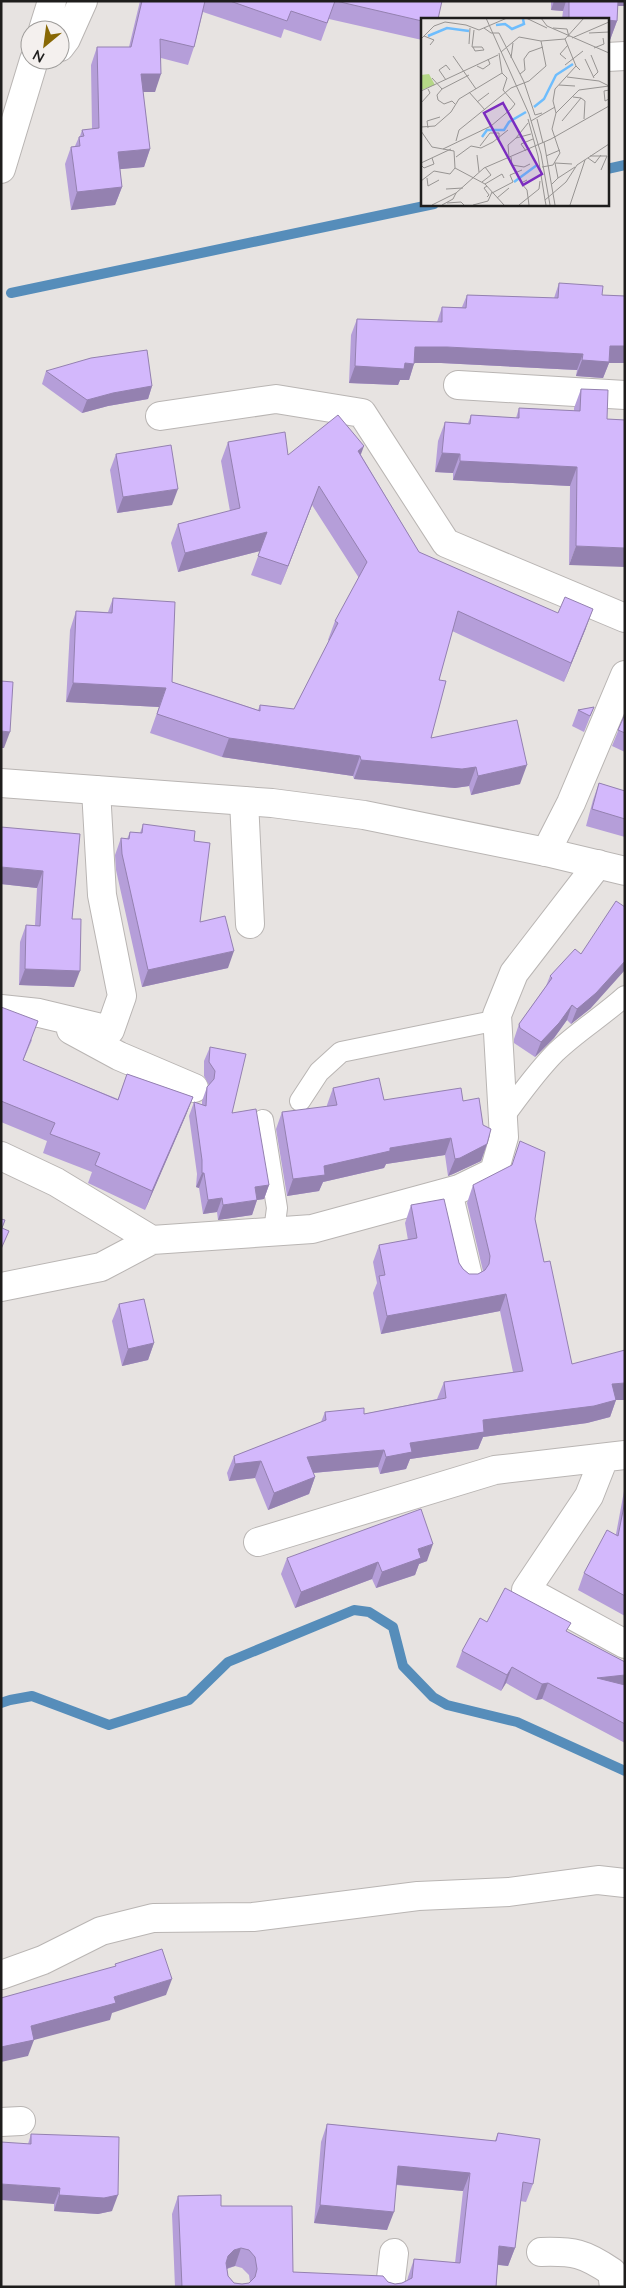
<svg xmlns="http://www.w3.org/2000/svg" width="626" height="2288" viewBox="0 0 626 2288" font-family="Lato,sans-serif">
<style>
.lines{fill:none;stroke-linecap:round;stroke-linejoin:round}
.stream{stroke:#568dba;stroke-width:10}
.lane-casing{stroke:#b9b5b3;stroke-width:22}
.street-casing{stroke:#b9b5b3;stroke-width:30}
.secondary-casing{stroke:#b9b5b3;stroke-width:30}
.lane{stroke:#fff;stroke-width:20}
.street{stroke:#fff;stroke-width:28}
.secondary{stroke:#fff;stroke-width:28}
.wall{fill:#b59ed9;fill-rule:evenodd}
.shaded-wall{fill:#9481b0}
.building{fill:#d3b8fc;stroke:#9481b0;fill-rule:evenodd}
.inset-river{fill:none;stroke:#6ebdfd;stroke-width:2.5}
.inset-road{fill:none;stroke:#979492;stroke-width:1}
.view{fill:#7b2cbf;fill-opacity:0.15;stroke:#7b2cbf;stroke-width:2.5}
.inset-edge{fill:none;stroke:#1e1d1c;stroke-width:2.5}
</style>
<rect width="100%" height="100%" fill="#e7e3e1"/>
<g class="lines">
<!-- stream -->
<path class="stream" d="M 607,169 L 625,165
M 11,293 L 434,204
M 1,1703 L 10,1700 L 32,1696 L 109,1725 L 189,1700 L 228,1662 L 354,1610 L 369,1612 L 393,1627 L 403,1666 L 433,1697 L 447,1705 L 517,1722 L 625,1771"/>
<!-- lane casing -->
<g class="lane-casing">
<path id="lane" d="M 300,1101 L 319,1072 L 341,1052 L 498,1020
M 503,1118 C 520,1095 536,1072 556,1052 C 578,1031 603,1016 625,996
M 263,1120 L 277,1208 L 274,1231"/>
</g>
<!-- street casing -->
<g class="street-casing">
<path id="street" d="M 43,30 L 52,1
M 60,47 L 66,39 L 83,1
M 607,57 L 625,56
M 1,169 L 34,60
M 458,385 L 625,395
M 160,416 L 276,399 L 362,413 L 446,543 L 625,618
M 244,801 L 250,924
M 546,852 L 571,803 L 625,675
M 1,1009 L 39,1013 L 110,1030 L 122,996 L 102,895 L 96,790
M 71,1030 L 119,1056 L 194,1088
M 1,1156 L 56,1182 L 152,1240 L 312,1229 L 459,1189 L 494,1172 L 504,1137 L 497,1015 L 514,973 L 598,864
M 448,1192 L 468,1276
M 1,1287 L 101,1267 L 152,1240
M 604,1458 L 589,1496 L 526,1590 L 625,1644
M 258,1542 L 495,1470 L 625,1455
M 1,1975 L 43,1960 L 101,1931 L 153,1918 L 253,1917 L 418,1896 L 509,1892 L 598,1880 L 625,1883
M 1,2122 L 21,2121
M 541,2252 C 574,2251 584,2253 612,2272 L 614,2287
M 390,2287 L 394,2253"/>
</g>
<!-- secondary casing -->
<g class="secondary-casing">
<path id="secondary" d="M 1,783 L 272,803 L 364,815 L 546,852 L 625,871"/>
</g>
<!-- lane -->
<use href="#lane" class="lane"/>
<!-- street -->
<use href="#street" class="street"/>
<!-- secondary -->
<use href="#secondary" class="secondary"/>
</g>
<!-- wall -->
<path class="wall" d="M 140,1 L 442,1 L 422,19 L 422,40 L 329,19 L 321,41 L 284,29 L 281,38 L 203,12 L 194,47 L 188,65 L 161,58 L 155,92 L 143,92 L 150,149 L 144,167 L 120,169 L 122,187 L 115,205 L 71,210 L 65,164 L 71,147 L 75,146 L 79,137 L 80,136 L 82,130 L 92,129 L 91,65 L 97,47 L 129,47 Z
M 551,1 L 625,1 L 625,6 L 618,6 L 617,21 L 610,40 L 607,40 L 607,19 L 562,19 L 563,11 L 551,10 Z
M 559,283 L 602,295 L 625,296 L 625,363 L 609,363 L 603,378 L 576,376 L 577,370 L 441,363 L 414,363 L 409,380 L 400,380 L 398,385 L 349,383 L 351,335 L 357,319 L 437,322 L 442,307 L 462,307 L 467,295 L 554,298 Z
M 46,371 L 152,386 L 148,399 L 108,406 L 82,413 L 42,384 Z
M 581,389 L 607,419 L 625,420 L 569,565 L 570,486 L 453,480 L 453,473 L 435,472 L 438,441 L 445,422 L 468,423 L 471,415 L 516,418 L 519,408 L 574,411 L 574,408 Z
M 228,442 L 288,455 L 361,455 L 419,552 L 586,628 L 564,682 L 452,631 L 439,680 L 431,738 L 520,784 L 471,795 L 469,786 L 455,788 L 354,779 L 353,776 L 222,757 L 150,733 L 159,707 L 66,702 L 70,630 L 76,611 L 108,612 L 113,598 L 172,682 L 258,710 L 260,705 L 294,709 L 329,641 L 328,640 L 335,621 L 359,578 L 312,505 L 281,585 L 251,575 L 260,551 L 178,572 L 171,543 L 178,524 L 230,511 L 221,461 Z
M 116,454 L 172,505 L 117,513 L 110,470 Z
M 594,707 L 584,732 L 572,726 L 578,710 Z
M 625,714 L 625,752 L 612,746 Z
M 599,783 L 624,791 L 625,788 L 625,837 L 586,826 L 593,800 Z
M 143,824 L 194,841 L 200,922 L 228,968 L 142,987 L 116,870 L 115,855 L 121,838 L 127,839 L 130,832 L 140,833 Z
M 80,834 L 72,919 L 74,987 L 19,985 L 20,942 L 26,925 L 35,925 L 37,888 L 1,884 Z
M 550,976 L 591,1008 L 571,1024 L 567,1020 L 554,1038 L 535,1057 L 514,1043 L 514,1039 L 519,1024 L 546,986 Z
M 1,1007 L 32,1040 L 23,1061 L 118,1099 L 127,1074 L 193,1097 L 186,1115 L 145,1210 L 88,1183 L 92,1172 L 43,1153 L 47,1141 L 1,1122 Z
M 210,1047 L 232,1113 L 269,1185 L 264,1199 L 257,1200 L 252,1215 L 218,1220 L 217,1212 L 203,1214 L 199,1188 L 196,1187 L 197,1174 L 189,1116 L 194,1102 L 202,1105 L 202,1101 L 207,1087 L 209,1085 L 204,1076 L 204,1061 Z
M 333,1088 L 384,1100 L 463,1101 L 487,1144 L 481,1161 L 453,1174 L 448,1176 L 445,1155 L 386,1164 L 384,1168 L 323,1182 L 319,1191 L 287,1196 L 276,1129 L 282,1112 L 327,1107 L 327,1105 Z
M 473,1185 L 535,1219 L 544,1262 L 572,1364 L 616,1400 L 610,1417 L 587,1423 L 483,1437 L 478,1449 L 410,1459 L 406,1469 L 380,1474 L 378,1467 L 313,1473 L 315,1477 L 309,1494 L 268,1510 L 255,1478 L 229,1481 L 227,1473 L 234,1456 L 321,1422 L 325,1412 L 364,1414 L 437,1399 L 444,1382 L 513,1372 L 500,1311 L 381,1334 L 373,1293 L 377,1283 L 373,1262 L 379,1245 L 408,1240 L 405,1223 L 411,1205 L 459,1263 L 463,1269 L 469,1274 L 478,1274 L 483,1271 L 467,1203 Z
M 119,1304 L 154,1343 L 148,1360 L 122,1366 L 112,1321 Z
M 625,1486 L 625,1616 L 578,1590 L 584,1573 L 616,1534 Z
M 287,1558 L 427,1561 L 419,1564 L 415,1575 L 376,1588 L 372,1579 L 295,1608 L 281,1574 Z
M 487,1622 L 568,1632 L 625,1662 L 625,1743 L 542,1699 L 536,1700 L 506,1683 L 501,1691 L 456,1667 L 462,1651 Z
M 327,2124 L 495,2141 L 498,2133 L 533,2184 L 526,2202 L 520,2201 L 515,2248 L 508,2266 L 498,2265 L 496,2287 L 175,2287 L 172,2214 L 178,2196 L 221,2206 L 293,2272 L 388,2282 L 395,2284 L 402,2283 L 407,2281 L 408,2277 L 414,2259 L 455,2263 L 463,2191 L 396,2185 L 387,2230 L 314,2223 L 321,2142 ZM 235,2266 L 242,2268 L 249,2275 L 250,2282 L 249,2283 L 242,2284 L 234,2283 L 228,2276 L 227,2269 Z
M 31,2134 L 112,2211 L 98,2214 L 54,2211 L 54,2204 L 28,2144 Z"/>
<!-- shaded-wall -->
<path class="shaded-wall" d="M 554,1 L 566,1 L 563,11 L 551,10 Z
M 613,1 L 625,1 L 625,6 L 611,6 Z
M 607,20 L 617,21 L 610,40 L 607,40 Z
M 141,74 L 161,74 L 155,92 L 135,92 Z
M 150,149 L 144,167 L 111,170 L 118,152 Z
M 122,187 L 115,205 L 71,210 L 77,192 Z
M 610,346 L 625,346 L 625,363 L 609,363 L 603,378 L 576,376 L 582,360 Z
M 415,347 L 447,347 L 583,354 L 577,370 L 441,363 L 409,363 Z
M 405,363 L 414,364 L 409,380 L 400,380 L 398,385 L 349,383 L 355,366 Z
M 152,386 L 148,399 L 108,406 L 82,413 L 87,400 L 113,393 Z
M 364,446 L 357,465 L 358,451 Z
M 442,453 L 460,454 L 453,473 L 435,472 Z
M 460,461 L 577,467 L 570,486 L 453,480 Z
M 319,486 L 312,505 L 281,585 L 288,566 Z
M 178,489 L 172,505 L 117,513 L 123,497 Z
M 267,532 L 260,551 L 178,572 L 185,553 Z
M 576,546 L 625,548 L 625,567 L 569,565 Z
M 593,609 L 586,628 L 564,682 L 571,663 Z
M 73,683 L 166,688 L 159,707 L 66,702 Z
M 1,731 L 10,732 L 4,748 L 1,748 Z
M 229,738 L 360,756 L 353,776 L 222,757 Z
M 361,760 L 476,767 L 469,786 L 455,788 L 354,779 Z
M 527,765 L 520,784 L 471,795 L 478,776 Z
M 1,867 L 43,871 L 37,888 L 1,884 Z
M 234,951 L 228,968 L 142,987 L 148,970 Z
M 625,961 L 625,970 L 591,1008 L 571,1024 L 577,1009 Z
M 25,969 L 80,971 L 74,987 L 19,985 Z
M 572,1005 L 567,1020 L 554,1038 L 535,1057 L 541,1042 Z
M 193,1097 L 186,1115 L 145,1210 L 152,1191 Z
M 451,1138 L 445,1155 L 386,1164 L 384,1168 L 323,1182 L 319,1191 L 287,1196 L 293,1179 L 324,1166 L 390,1148 Z
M 487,1144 L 481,1161 L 453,1174 L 448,1176 L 455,1159 Z
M 202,1173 L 204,1173 L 199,1188 L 196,1187 Z
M 269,1185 L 264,1199 L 250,1201 L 255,1187 Z
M 222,1198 L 217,1212 L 203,1214 L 208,1200 Z
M 257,1200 L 252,1215 L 218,1220 L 223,1205 Z
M 506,1294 L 500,1311 L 381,1334 L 387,1316 Z
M 154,1343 L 148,1360 L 122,1366 L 128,1349 Z
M 625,1383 L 625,1400 L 616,1400 L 610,1417 L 587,1423 L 483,1437 L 478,1449 L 410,1459 L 406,1469 L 380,1474 L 386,1457 L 410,1443 L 483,1420 L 612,1384 Z
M 384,1450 L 378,1467 L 301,1474 L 307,1457 Z
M 261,1461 L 255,1478 L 229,1481 L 235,1464 Z
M 315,1477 L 309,1494 L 268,1510 L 274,1493 Z
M 433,1544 L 427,1561 L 419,1564 L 415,1575 L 376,1588 L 382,1572 L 418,1549 Z
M 378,1562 L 372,1579 L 295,1608 L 301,1592 Z
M 512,1667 L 506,1683 L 501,1691 L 507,1675 Z
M 625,1675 L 625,1690 L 597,1678 Z
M 548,1683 L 542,1699 L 536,1700 L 542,1684 Z
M 172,1979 L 166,1995 L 112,2013 L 110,2020 L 34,2040 L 28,2056 L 1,2062 L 1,2047 L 31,2026 L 114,1997 Z
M 398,2166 L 470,2173 L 463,2191 L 391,2184 Z
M 1,2184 L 60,2188 L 54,2204 L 1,2200 Z
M 59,2195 L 118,2195 L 112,2211 L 98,2214 L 54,2211 Z
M 320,2205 L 394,2212 L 387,2230 L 314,2223 Z
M 499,2246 L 515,2248 L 508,2266 L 493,2264 Z
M 241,2248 L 235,2266 L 228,2268 L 222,2274 L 228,2256 L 234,2250 Z"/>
<!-- building -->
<path class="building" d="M 142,1 L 205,1 L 194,47 L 160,39 L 161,74 L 141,74 L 150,149 L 118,152 L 122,187 L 77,192 L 71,147 L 80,146 L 79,137 L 84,136 L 82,130 L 99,128 L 97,47 L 131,47 Z
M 230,1 L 335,1 L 327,23 L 291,11 L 287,21 Z
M 336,1 L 442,1 L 438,19 L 422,19 L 422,21 Z
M 569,1 L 618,1 L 617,21 L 607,20 L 607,19 L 569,19 Z
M 559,283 L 603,286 L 602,295 L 625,296 L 625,346 L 610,346 L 609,362 L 582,360 L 583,354 L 447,347 L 415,347 L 414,364 L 405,363 L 404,369 L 355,366 L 357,319 L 442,322 L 442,307 L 466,308 L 467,295 L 558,298 Z
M 147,350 L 152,386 L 113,393 L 87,400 L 46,371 L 91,358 Z
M 581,389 L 608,390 L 607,419 L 625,420 L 625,548 L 576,546 L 577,467 L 460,461 L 460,454 L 442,453 L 445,422 L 470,424 L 471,415 L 519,418 L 519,408 L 580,411 Z
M 338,415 L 364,446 L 358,451 L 419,552 L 558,613 L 565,597 L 593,609 L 571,663 L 458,611 L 439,680 L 446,681 L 431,738 L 517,720 L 527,765 L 478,776 L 476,767 L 462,769 L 361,760 L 360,756 L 229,738 L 157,714 L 166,688 L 73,683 L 76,611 L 112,613 L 113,598 L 175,602 L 172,682 L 260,711 L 260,705 L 294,709 L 338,623 L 335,621 L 367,562 L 319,486 L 288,566 L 258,556 L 267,532 L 185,553 L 178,524 L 240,508 L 228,442 L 285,432 L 288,455 Z
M 171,445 L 178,489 L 123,497 L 116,454 Z
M 1,681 L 13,682 L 10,732 L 1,731 Z
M 594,707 L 590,716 L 578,710 Z
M 625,714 L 625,733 L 618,730 Z
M 599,783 L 625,791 L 625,819 L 592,809 Z
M 143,824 L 195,831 L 194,841 L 210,843 L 200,922 L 225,916 L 234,951 L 148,970 L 122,854 L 121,838 L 129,839 L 130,832 L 142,833 Z
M 1,827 L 80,834 L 72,919 L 81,919 L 80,971 L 25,969 L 26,925 L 40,926 L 43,871 L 1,867 Z
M 616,901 L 625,907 L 625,961 L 596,993 L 577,1009 L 572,1005 L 559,1023 L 541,1042 L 520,1028 L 519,1024 L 552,978 L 550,976 L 575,949 L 581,954 Z
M 1,1007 L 38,1021 L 23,1060 L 118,1100 L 127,1074 L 193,1097 L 152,1191 L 95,1165 L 100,1153 L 50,1134 L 55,1123 L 1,1101 Z
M 210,1047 L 246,1054 L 232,1113 L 256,1109 L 269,1185 L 255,1187 L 257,1200 L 223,1205 L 222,1198 L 208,1200 L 204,1173 L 202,1173 L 202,1160 L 194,1102 L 206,1106 L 207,1087 L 214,1079 L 215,1071 L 209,1062 Z
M 379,1078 L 384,1100 L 461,1088 L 463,1101 L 479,1098 L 483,1125 L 491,1129 L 487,1144 L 460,1158 L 455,1159 L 451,1138 L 390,1148 L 390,1151 L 324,1166 L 325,1175 L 293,1179 L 282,1112 L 337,1105 L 333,1088 Z
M 520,1141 L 545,1152 L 535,1219 L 544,1262 L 550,1261 L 572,1364 L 625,1350 L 625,1383 L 612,1384 L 616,1400 L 594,1406 L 483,1420 L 484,1432 L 410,1443 L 412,1452 L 386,1457 L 384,1450 L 307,1457 L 315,1477 L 274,1493 L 261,1461 L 235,1464 L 234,1456 L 326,1420 L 325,1412 L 364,1408 L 364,1414 L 446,1398 L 444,1382 L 523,1371 L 506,1294 L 387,1316 L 379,1276 L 385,1275 L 379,1245 L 417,1238 L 411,1205 L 444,1199 L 459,1263 L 463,1269 L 469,1274 L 478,1274 L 485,1270 L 489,1264 L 490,1256 L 473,1185 L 512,1165 Z
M 1,1219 L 5,1220 L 2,1228 L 9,1231 L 1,1249 Z
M 144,1299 L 154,1343 L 128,1349 L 119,1304 Z
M 625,1501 L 625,1596 L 584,1573 L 607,1530 L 618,1536 Z
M 421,1509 L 433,1544 L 418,1549 L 421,1558 L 382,1572 L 378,1562 L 301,1592 L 287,1558 Z
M 505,1588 L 571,1623 L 566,1631 L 625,1662 L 625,1675 L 597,1678 L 625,1685 L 625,1724 L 548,1683 L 542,1684 L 512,1667 L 507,1675 L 462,1651 L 480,1618 L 487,1622 Z
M 162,1949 L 172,1979 L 114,1997 L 116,2003 L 31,2026 L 34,2040 L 1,2047 L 1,1998 L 116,1966 L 115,1964 Z
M 327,2124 L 496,2141 L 498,2133 L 540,2139 L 533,2184 L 523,2182 L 515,2248 L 499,2246 L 496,2287 L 182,2287 L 178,2196 L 221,2195 L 221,2206 L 292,2206 L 293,2272 L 383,2276 L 388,2282 L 395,2284 L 402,2283 L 412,2278 L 414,2259 L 460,2263 L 470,2173 L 398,2166 L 394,2212 L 320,2205 ZM 241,2248 L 249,2250 L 255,2257 L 257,2269 L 255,2277 L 249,2283 L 242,2284 L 234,2283 L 228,2276 L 226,2263 L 228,2256 L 234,2250 Z
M 31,2134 L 119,2137 L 118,2195 L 104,2198 L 59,2195 L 60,2188 L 1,2184 L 1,2142 L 31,2144 Z"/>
<!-- overview -->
<g transform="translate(421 18)">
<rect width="188" height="188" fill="#e7e3e1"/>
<path d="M 8,56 L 14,67 L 0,72 L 0,57 Z" fill="#b5d787"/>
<path class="inset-river" d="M 75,7 L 84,6 L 91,11 L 103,6 L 102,1M 7,18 L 26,10 L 48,13M 113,89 L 123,81 L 135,57 L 152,46M 61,119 L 66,112 L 83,112 L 88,104 L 105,94M 93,164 L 116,147"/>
<path class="inset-road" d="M 65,0 L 108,96 L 120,136 L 129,187M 105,0 L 126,10M 120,0 L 126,8 L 188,35M 63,10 L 70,15 L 78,15 L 99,56M 132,10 L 146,11 L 148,19M 168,15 L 188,14M 3,18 L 13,22 L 9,27M 151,20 L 188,4M 0,21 L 13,8 L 24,4 L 45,7 L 58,12 L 86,0M 144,21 L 155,48M 48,26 L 49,10M 52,29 L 54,33 L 63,32 L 61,29 L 51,29 L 53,12M 173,30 L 183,26 L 182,20M 80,34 L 98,19 L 120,23 L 144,21 L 163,0M 170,37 L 177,54 L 172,59M 32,38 L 55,71M 90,40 L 92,25M 145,41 L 139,36 L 147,27M 164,41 L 173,60M 144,47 L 162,33M 56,48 L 62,51 L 69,46 L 67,41M 146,59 L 178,63 L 188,68M 11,60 L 21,71 L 16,77 L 17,82 L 23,86 L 31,83 L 34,86M 25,62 L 18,52 L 25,47 L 29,52M 103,64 L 99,56 L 104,52 L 103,41 L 108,34 L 122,29M 103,64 L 114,97 L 121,95M 138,67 L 154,68M 21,71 L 48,57M 188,72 L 183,73 L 184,83 L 188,81M 0,73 L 77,37M 48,74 L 64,92M 160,80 L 164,83 L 163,101M 56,84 L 68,75M 0,85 L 9,75 L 7,71M 135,95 L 132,83 L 134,71 L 155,48 L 159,52M 107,101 L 117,138 L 124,182M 116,101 L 122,125M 110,103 L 134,89M 141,103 L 160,80 L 152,79M 0,109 L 14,108 L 30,94 L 38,81 L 81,55 L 78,35M 7,110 L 6,103 L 19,99M 0,113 L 11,129 L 33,133 L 34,150 L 64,166 L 83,187M 95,120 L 107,105M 35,123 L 38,112 L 90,70 L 108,63 L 125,48 L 120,23M 123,124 L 134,187M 59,128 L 69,115 L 78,115 L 78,121M 22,131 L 70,108 L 90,91 L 94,86 L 82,72 L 86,60 L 81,55M 105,133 L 100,126 L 112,121M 56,137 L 58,154M 125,138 L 139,132M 169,138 L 186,138 L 180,152M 35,139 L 50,128 L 60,130 L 72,124 L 87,112M 88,139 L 87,127 L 95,120 L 110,116M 90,139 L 91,147 L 103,149 L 109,146M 167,140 L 174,145 L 180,137M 0,145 L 30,131M 0,147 L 3,150 L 13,146 L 11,140M 121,149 L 132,147 L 139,135 L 131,111 L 135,95 L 158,72 L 188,68M 6,160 L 7,168 L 18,162M 137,160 L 154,149M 106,162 L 100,165 L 106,172 L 108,187M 0,163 L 13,153 L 29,156 L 34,150M 61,164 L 70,157 L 64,149M 64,166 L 81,156 L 83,160M 131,166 L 137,160 L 134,145 L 151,146M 25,171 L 42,170M 71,175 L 92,164 L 89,157 L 101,152M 66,179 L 68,177 L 63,170 L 66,168M 76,180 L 88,170M 26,185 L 40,184 L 43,187M 11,187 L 35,175 L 63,150 L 130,121 L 188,88M 21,187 L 32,181 L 35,175M 52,187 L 67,183 L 71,174M 98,187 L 118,171 L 119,163M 125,187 L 124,182 L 145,164 L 156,147 L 188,126M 149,187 L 164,142"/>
<path class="view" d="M 82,85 L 121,156 L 102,167 L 63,95 Z"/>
<rect width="188" height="188" class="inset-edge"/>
</g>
<!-- border -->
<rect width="626" height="2288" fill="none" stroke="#1e1d1c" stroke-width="5"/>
<!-- north arrow -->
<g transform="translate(45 45) rotate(209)"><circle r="24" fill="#f4f0ee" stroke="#9e9c9a"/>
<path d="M0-4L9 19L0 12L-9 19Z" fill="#886805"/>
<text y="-8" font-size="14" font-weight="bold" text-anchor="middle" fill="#1e1d1c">N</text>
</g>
</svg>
